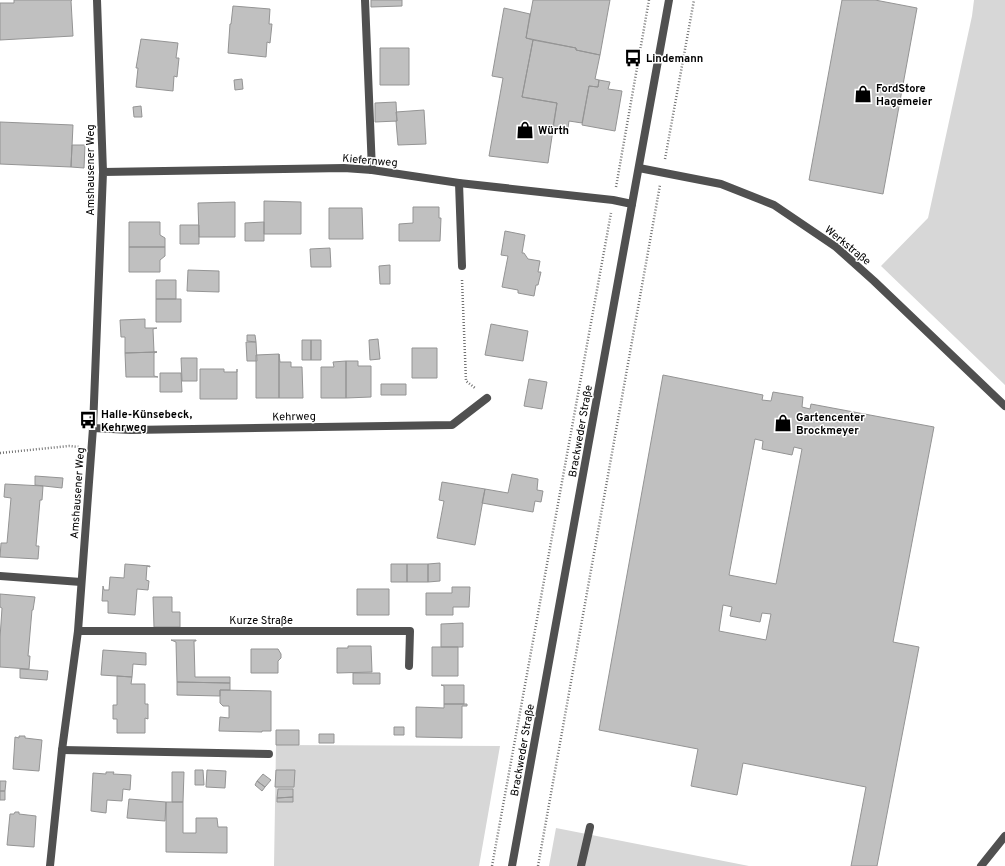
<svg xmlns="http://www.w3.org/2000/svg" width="1005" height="866" viewBox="0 0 1005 866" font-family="Overpass,sans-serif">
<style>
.green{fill:#d7d7d7}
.building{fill:#c0c0c0;stroke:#949494;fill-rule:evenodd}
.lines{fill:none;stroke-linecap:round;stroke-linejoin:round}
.path{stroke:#727272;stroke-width:2.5;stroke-dasharray:1 2;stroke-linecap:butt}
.service{stroke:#505050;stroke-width:8}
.minor{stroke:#505050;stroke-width:8}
.tertiary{stroke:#505050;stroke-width:8}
.labels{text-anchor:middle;stroke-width:3;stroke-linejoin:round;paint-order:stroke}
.poi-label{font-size:11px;font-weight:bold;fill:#000;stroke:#fff;text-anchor:start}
.street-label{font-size:11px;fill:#000;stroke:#fff}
</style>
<rect width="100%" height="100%" fill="#fff"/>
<!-- green -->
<path class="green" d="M 974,0 L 1005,0 L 1005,385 L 881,266 L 928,218 L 972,16 Z
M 276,745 L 500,746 L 479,866 L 274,866 Z
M 556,828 L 749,866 L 549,866 Z"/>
<!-- building -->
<path class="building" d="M 14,0 L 72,0 L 71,1 L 73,36 L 0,40 L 0,3 L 14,3 Z
M 371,0 L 402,0 L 402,6 L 371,7 Z
M 533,0 L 610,0 L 600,55 L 576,50 L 576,48 L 526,38 Z
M 842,0 L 875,0 L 917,8 L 883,194 L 809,180 Z
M 233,6 L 270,9 L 269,24 L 272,24 L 270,43 L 267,42 L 266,57 L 228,53 L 230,24 L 231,24 Z
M 504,8 L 530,14 L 526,38 L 533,40 L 522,97 L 557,103 L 548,163 L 489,156 L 503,78 L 492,76 Z
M 141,39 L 178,43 L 176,58 L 179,58 L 177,77 L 174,76 L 173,91 L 136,87 L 138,68 L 136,68 Z
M 533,40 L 576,48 L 576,50 L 600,55 L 595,79 L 599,80 L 598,87 L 589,86 L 582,123 L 569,121 L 568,128 L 553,126 L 557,103 L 522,97 Z
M 380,48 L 409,48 L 409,85 L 380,85 Z
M 242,79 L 243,89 L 235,90 L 234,80 Z
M 599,80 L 610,82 L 608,89 L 622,91 L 615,131 L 582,125 L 589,86 L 598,87 Z
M 396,102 L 397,121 L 375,122 L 375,103 Z
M 141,106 L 142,117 L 134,117 L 133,107 Z
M 424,110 L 426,144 L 398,145 L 396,121 L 397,121 L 396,112 Z
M 0,122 L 73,125 L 71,167 L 0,164 Z
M 72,145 L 85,145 L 84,168 L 71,167 Z
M 264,201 L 301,202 L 301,234 L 264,234 Z
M 235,202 L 235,237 L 199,237 L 198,203 Z
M 413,207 L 439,207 L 439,218 L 441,218 L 440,241 L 399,241 L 399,224 L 413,223 Z
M 329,208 L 362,208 L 363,239 L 329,239 Z
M 129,222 L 160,222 L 160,235 L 165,238 L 165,247 L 129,247 Z
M 264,222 L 264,241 L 245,241 L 245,223 Z
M 180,225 L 199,225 L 199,244 L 180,244 Z
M 505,231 L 525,235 L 522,253 L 524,253 L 528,259 L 540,261 L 538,272 L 541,272 L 538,285 L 536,285 L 534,296 L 518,293 L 518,290 L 502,287 L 508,256 L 501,255 Z
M 129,247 L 165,247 L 165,256 L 160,260 L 160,272 L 129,272 Z
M 330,248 L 331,267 L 311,267 L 310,249 Z
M 390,265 L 390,284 L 380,284 L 379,266 Z
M 188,270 L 219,271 L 219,292 L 187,291 Z
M 156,280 L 176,280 L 176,299 L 156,299 Z
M 156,299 L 181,299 L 181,322 L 156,322 Z
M 145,319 L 145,328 L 157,328 L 153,329 L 154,352 L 157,352 L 125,353 L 125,337 L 121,337 L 120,320 Z
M 491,324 L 528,331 L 523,361 L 485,355 Z
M 247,335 L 255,335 L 256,342 L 247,341 Z
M 378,339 L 380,359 L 370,360 L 369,340 Z
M 302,340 L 311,340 L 311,360 L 302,360 Z
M 311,340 L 321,340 L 321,360 L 311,360 Z
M 246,342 L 256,342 L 257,361 L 247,361 Z
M 412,348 L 437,348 L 437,378 L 412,378 Z
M 157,352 L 154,353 L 154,376 L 158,377 L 126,377 L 125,353 Z
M 279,354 L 279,398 L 256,398 L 256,355 Z
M 279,354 L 280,362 L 291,362 L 291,367 L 302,367 L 303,398 L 279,398 Z
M 181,358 L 197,358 L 197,381 L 182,381 Z
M 346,361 L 358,361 L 358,366 L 371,366 L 371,397 L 346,398 Z
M 346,361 L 346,398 L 321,398 L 321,367 L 334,367 L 333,362 Z
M 200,369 L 224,369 L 224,372 L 237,372 L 237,369 L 237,399 L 200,399 Z
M 160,373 L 181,373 L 182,392 L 160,392 Z
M 663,375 L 763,395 L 762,400 L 771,401 L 773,392 L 803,397 L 802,407 L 810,409 L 811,404 L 934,427 L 893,642 L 919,647 L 877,866 L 851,866 L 866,787 L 743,763 L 737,795 L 691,786 L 698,749 L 599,730 ZM 755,439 L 763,441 L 762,449 L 792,455 L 794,447 L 802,449 L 776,584 L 729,575 ZM 723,605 L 732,607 L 730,616 L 760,622 L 762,613 L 771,614 L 766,640 L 719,631 Z
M 529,379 L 547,382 L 542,409 L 524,406 Z
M 381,384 L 406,384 L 406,395 L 381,395 Z
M 512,474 L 538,479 L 537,490 L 543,491 L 541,502 L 535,501 L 533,512 L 482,503 L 485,489 L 508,493 Z
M 35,476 L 63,478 L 62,488 L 35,485 Z
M 442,482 L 485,489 L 475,545 L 437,538 L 444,501 L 439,500 Z
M 5,484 L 43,486 L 42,500 L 40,500 L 36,546 L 39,546 L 38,559 L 0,557 L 1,543 L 7,543 L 11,498 L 4,497 Z
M 440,563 L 440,581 L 428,582 L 428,564 Z
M 125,564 L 150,566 L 150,567 L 147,566 L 146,580 L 149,581 L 148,590 L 137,589 L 135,615 L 108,613 L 108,601 L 102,601 L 103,586 L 104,590 L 109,590 L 110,577 L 124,578 Z
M 391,564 L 407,564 L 407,582 L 391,582 Z
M 407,564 L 428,564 L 428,582 L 407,582 Z
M 452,587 L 470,587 L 469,607 L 453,607 L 453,615 L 426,615 L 426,593 L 452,593 Z
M 357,589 L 389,589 L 389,615 L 357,615 Z
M 0,594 L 35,597 L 33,610 L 32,610 L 28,656 L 30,656 L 29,669 L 0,667 L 0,638 L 2,608 L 0,607 Z
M 153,597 L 172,597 L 172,612 L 180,612 L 180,627 L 154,627 Z
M 463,623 L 463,647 L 441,647 L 441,624 Z
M 171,640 L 196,640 L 196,641 L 194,641 L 195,677 L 230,677 L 230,683 L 177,682 L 176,642 Z
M 348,646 L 371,646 L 372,672 L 337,673 L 337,648 L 348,648 Z
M 432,647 L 458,647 L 458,676 L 432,676 Z
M 251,649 L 278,649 L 281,654 L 281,658 L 278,661 L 278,673 L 251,673 Z
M 103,650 L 146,653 L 146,665 L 133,664 L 132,677 L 101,675 Z
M 20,669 L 48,671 L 47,680 L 20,678 Z
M 353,673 L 380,673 L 380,684 L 353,684 Z
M 117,676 L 132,677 L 131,684 L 145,684 L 145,704 L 148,704 L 148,719 L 145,718 L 145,733 L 117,733 L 117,719 L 113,719 L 113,705 L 117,705 Z
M 177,682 L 230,683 L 230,690 L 220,690 L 220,696 L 177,695 Z
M 441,685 L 464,685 L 464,704 L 444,704 L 444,686 Z
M 220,690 L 271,691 L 271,731 L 262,731 L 262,732 L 219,731 L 220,717 L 229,718 L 229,706 L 223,706 L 220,703 Z
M 444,704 L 467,704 L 467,706 L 462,706 L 462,738 L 416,737 L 416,707 L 444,708 Z
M 394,727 L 404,727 L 404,735 L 394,735 Z
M 276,730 L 299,730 L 299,745 L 276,745 Z
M 319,734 L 334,734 L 334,743 L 319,743 Z
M 19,736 L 25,736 L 25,738 L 42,740 L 39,771 L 13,769 L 15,737 L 19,738 Z
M 195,770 L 203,770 L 204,785 L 195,785 Z
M 207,770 L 226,771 L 225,788 L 206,787 Z
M 276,770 L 295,770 L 294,787 L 275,787 Z
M 106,772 L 114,772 L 113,774 L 131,775 L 130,790 L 123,789 L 122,801 L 107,800 L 106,813 L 91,811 L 93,773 L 106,774 Z
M 172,772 L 184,772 L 183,802 L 172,802 Z
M 263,774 L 271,780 L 265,787 L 257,781 Z
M 0,781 L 6,781 L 5,791 L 0,791 Z
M 257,781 L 265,787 L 262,791 L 255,785 Z
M 278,789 L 293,789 L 293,797 L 277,798 Z
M 0,791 L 5,791 L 5,800 L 0,800 Z
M 293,797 L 293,802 L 277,802 L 277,798 Z
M 129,799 L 166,802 L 165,821 L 127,818 Z
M 166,802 L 183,802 L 183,833 L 196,833 L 196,818 L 217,818 L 218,827 L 227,827 L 227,853 L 166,852 Z
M 15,812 L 19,812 L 19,814 L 36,816 L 34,847 L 7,845 L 10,814 L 14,814 Z"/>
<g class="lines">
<!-- path -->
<path class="path" d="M 665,159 L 694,0
M 616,187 L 649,0
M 462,280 L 466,381 L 475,388
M 0,453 L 69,446 L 79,447
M 492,866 L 611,213
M 538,866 L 660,185"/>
<!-- service -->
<path class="service" d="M 365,0 L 372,170
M 459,183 L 462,266
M 0,576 L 81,582
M 62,750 L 269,754
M 581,866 L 590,827"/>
<!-- minor -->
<path class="minor" d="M 639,168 L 721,184 L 774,205 L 836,247 L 874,281 L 1005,406
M 103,172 L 344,168 L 372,170 L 459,183 L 613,200 L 632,204
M 93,428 L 130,430 L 452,425 L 487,398
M 78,631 L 410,631 L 409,666
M 50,866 L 62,750 L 78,631 L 93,428 L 103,172 L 97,0
M 981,866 L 1005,836"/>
<!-- tertiary -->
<path class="tertiary" d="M 512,866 L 669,0"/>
</g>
<!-- icons -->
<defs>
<g id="bus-bare" transform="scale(1.38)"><path d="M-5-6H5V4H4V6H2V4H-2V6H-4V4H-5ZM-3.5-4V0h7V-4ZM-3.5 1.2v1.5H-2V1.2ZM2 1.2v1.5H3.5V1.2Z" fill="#000" stroke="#fff" stroke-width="2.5" paint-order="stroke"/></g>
<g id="shop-bare" transform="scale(1.38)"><path d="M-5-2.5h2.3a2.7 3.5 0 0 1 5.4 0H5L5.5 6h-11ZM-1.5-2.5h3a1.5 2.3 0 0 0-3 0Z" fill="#000" stroke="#fff" stroke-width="2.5" paint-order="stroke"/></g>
</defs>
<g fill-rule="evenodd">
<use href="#bus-bare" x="633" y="58"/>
<use href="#shop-bare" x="863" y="94"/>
<use href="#shop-bare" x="525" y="130"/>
<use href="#bus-bare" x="88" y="420"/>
<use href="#shop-bare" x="783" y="423"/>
</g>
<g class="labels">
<!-- poi labels -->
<g class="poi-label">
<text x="646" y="62">Lindemann</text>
<text x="876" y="92">FordStore<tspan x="876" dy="13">Hagemeier</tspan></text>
<text x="538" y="134">Würth</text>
<text x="101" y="418">Halle-Künsebeck,<tspan x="101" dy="13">Kehrweg</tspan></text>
<text x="796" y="421">Gartencenter<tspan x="796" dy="13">Brockmeyer</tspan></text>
</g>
<!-- street labels -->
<g class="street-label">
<text transform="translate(370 160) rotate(5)" y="4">Kiefernweg</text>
<text transform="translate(90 170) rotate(-90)" y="4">Amshausener Weg</text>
<text transform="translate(848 245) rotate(39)" y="4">Werkstraße</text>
<text transform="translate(294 416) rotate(-1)" y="4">Kehrweg</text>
<text transform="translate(580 431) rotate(-80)" y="4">Brackweder Straße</text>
<text transform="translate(77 493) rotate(-86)" y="4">Amshausener Weg</text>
<text x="261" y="624">Kurze Straße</text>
<text transform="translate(522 750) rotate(-80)" y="4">Brackweder Straße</text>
</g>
</g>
</svg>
